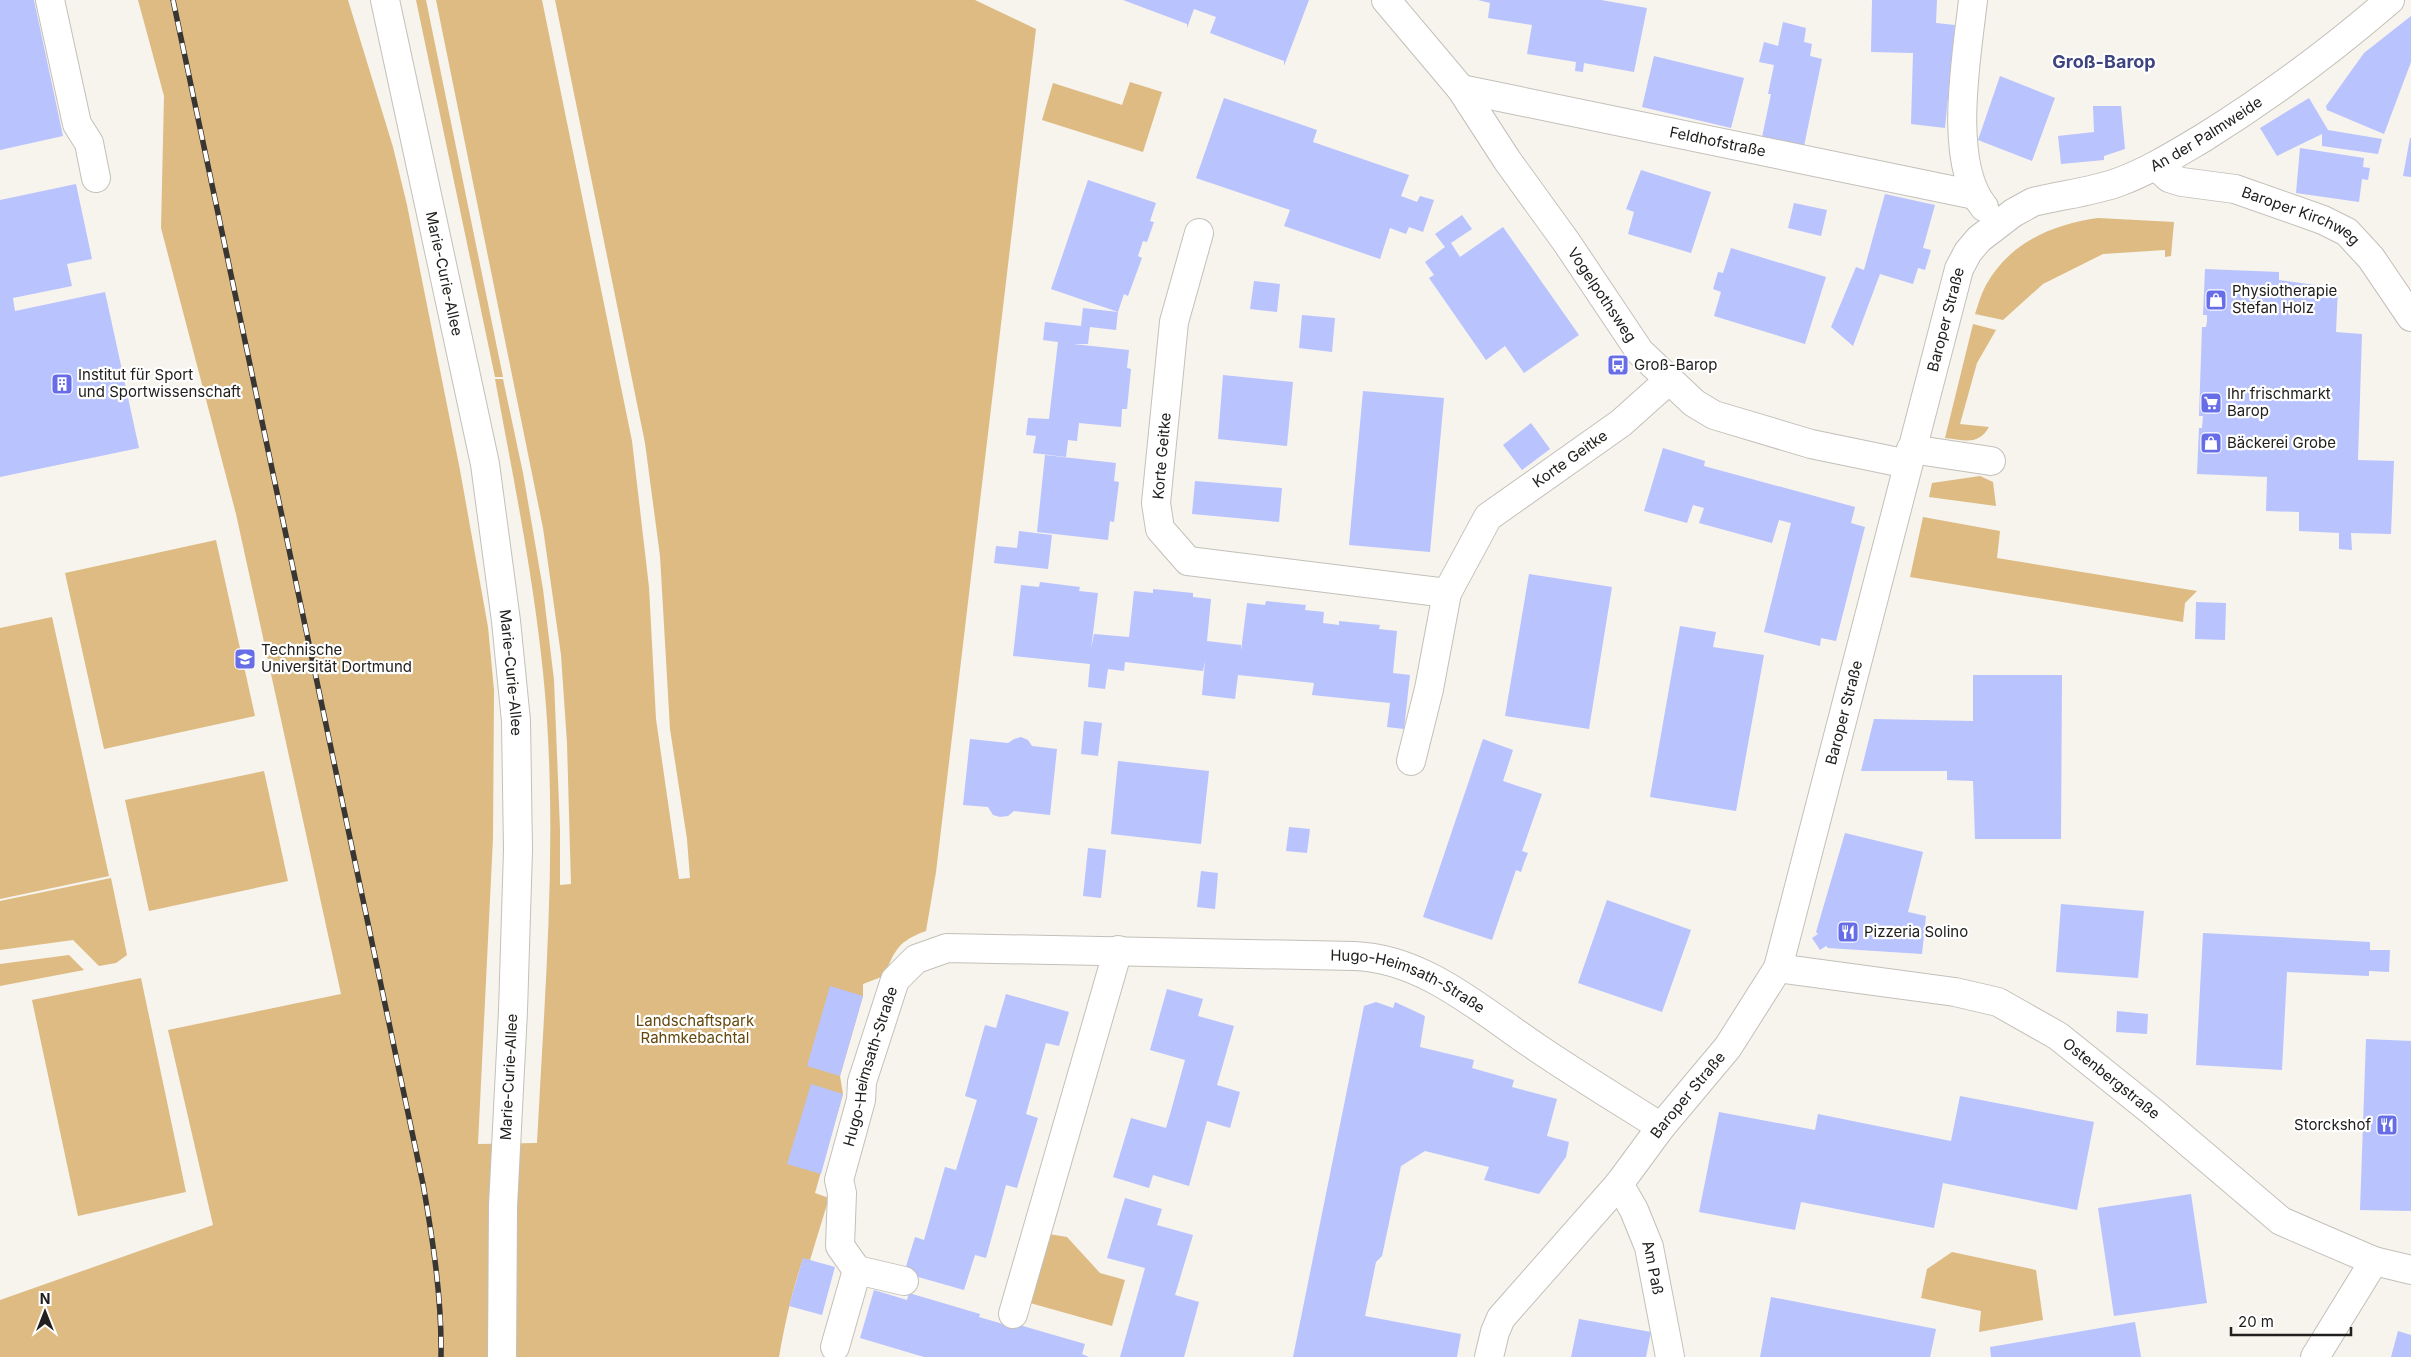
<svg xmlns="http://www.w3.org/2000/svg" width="2411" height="1357" viewBox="0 0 2411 1357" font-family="Inter,sans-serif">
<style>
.green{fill:#ddbb83}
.building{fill:#b9c3fe}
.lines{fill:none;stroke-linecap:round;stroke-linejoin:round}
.minor-casing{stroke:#c3c0ba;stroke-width:30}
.minor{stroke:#fff;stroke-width:28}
.rail-casing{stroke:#383633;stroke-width:5.5}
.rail{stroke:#fff;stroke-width:4;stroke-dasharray:11;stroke-linecap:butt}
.labels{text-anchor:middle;stroke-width:4.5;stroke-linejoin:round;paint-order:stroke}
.street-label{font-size:15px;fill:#22201e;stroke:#fff}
.poi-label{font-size:15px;fill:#22201e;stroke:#fff;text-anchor:start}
.park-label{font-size:15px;fill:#63470a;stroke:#fff}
.quarter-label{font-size:18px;font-weight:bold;fill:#3e4480;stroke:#fff}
</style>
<rect width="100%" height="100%" fill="#f7f3ed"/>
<!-- green -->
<path class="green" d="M 138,0 L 348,0 L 393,147 L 407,205 L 460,470 L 488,627 L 494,690 L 493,838 L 478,1144 L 537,1143 C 545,987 559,829 543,672 C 533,574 513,476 495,379 L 503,379 L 523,473 L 543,589 L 554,680 L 560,829 L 560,885 L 571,884 L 567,743 L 561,655 L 543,528 L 436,0 L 542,0 L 632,441 L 649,587 L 656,719 L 679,879 L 690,878 L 687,839 L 670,729 L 660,556 L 645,443 L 555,0 L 975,0 L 1036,29 L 936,872 L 926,931 C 898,941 895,950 884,976 L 863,984 L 863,996 L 840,1076 L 843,1094 L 815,1193 L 829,1198 L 810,1260 L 803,1259 C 792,1291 785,1323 779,1357 L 0,1357 L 0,1300 L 213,1225 L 168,1030 L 341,994 L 236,514 L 161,228 L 164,96 Z
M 416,0 L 426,0 L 503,377 L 495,377 Z
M 1130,82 L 1162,92 L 1143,152 L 1042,120 L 1053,83 L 1122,105 Z
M 2098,218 L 2174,222 L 2171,256 L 2165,257 L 2165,250 L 2103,254 L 2043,284 L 2003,320 L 1975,314 C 1978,305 1981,294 1986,285 C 2009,243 2053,224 2098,218 Z
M 1973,324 L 1996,330 L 1977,363 L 1960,424 L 1989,427 C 1978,446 1964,440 1945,438 Z
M 1980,476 L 1993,482 L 1996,506 L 1929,497 L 1932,483 Z
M 1923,517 L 2000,531 L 1997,558 L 2197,591 L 2185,603 L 2183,622 L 1910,577 Z
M 216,540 L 255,716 L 104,749 L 65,573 Z
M 52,617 L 109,876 L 0,899 L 0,628 Z
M 264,771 L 288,881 L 149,911 L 125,800 Z
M 111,878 L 127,955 L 116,963 L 99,966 L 73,940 L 0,950 L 0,901 Z
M 69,955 L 84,970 L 0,986 L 0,964 Z
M 141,978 L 186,1192 L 78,1216 L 32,1000 Z
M 1043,1233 L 1067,1237 L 1100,1273 L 1125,1280 L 1112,1326 L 1023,1301 Z
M 1952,1252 L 2036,1270 L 2043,1320 L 1979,1332 L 1981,1311 L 1921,1298 L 1927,1269 Z"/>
<!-- building -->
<path class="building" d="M 0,0 L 34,0 L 63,136 L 0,150 Z
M 1123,0 L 1309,0 L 1284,66 L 1284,61 L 1210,33 L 1216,17 L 1194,9 L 1187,28 L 1187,24 Z
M 1478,0 L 1601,0 L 1647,8 L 1634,72 L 1584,63 L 1583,72 L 1575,71 L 1576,62 L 1527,54 L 1532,25 L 1488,18 L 1490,3 Z
M 1872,0 L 1937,0 L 1936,23 L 1955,25 L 1945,128 L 1911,124 L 1913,53 L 1871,52 Z
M 2411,16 L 2411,62 L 2384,134 L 2327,110 L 2326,106 L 2364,53 Z
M 1783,22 L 1806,28 L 1804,42 L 1812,44 L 1810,56 L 1822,59 L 1803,151 L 1761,142 L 1771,94 L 1768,94 L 1774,65 L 1759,62 L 1764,42 L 1778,46 Z
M 1654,56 L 1744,78 L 1731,128 L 1642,107 Z
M 2000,76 L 2055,98 L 2032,161 L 1978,140 Z
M 1224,98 L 1317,130 L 1313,142 L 1409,175 L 1401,196 L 1417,202 L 1420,196 L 1434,200 L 1423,232 L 1409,227 L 1406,234 L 1390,228 L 1380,259 L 1284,226 L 1290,210 L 1196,178 Z
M 2309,98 L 2328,130 L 2382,139 L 2378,154 L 2322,146 L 2322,134 L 2277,156 L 2260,128 Z
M 2093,106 L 2121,106 L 2125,149 L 2104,156 L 2104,160 L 2061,164 L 2058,136 L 2094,132 Z
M 2410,138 L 2411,138 L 2411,177 L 2403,176 Z
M 2300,148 L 2364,158 L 2363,167 L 2370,168 L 2368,180 L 2362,179 L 2359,202 L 2296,193 Z
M 1641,170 L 1711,192 L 1691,253 L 1628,234 L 1634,212 L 1626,209 Z
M 1088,180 L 1156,203 L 1150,221 L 1154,222 L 1147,242 L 1143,241 L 1138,256 L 1142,258 L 1128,296 L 1124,294 L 1118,312 L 1116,330 L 1090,327 L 1088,344 L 1073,344 L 1129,350 L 1127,368 L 1131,369 L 1127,409 L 1122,409 L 1121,427 L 1079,423 L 1077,441 L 1068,440 L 1066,457 L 1033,453 L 1036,436 L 1026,435 L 1028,418 L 1049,419 L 1058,342 L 1043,340 L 1045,322 L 1081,326 L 1083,308 L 1118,312 L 1051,289 Z
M 76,184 L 92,259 L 67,264 L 72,286 L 13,298 L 15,311 L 105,292 L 139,448 L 0,477 L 0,200 Z
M 1885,194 L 1935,205 L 1923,248 L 1931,250 L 1925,270 L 1918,268 L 1913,284 L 1880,274 L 1853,346 L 1831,327 L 1856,267 L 1864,270 Z
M 1794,203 L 1827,210 L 1821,236 L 1788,228 Z
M 1462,215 L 1472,229 L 1451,243 L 1460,257 L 1503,227 L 1579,335 L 1524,373 L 1505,346 L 1486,360 L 1429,278 L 1434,275 L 1425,262 L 1445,247 L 1435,234 Z
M 1731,248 L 1826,277 L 1805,344 L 1714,316 L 1721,292 L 1713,289 L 1718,272 L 1723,273 Z
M 2205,269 L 2279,272 L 2279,280 L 2338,288 L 2336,332 L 2362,334 L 2358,460 L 2394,461 L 2391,534 L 2351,533 L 2352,550 L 2339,549 L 2339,533 L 2299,531 L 2299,512 L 2266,511 L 2267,477 L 2197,474 L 2199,428 L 2202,428 L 2203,416 L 2199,416 L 2202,327 L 2206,327 L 2207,321 L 2207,315 L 2203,315 Z
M 1254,281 L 1280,284 L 1277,312 L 1250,309 Z
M 1302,315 L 1335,318 L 1332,352 L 1299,348 Z
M 1223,375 L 1293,382 L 1287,446 L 1218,439 Z
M 1363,391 L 1444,398 L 1430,552 L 1349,545 Z
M 1531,423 L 1550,449 L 1522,470 L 1503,445 Z
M 1663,448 L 1705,461 L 1704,466 L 1855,507 L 1851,523 L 1865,527 L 1836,641 L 1821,638 L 1820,646 L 1764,632 L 1791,523 L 1779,520 L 1772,543 L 1699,523 L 1704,508 L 1693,505 L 1687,523 L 1644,511 Z
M 1045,455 L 1116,463 L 1114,481 L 1119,482 L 1114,522 L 1110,521 L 1108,540 L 1037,532 Z
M 1195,481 L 1282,488 L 1279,522 L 1192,514 Z
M 1019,531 L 1052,535 L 1048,569 L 994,563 L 996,546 L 1017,548 Z
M 1529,574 L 1612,587 L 1589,729 L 1505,716 Z
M 1040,582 L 1080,587 L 1079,591 L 1098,593 L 1091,649 L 1094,634 L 1129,637 L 1134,591 L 1153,593 L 1153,589 L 1193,593 L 1193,597 L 1211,599 L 1207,641 L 1241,645 L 1241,651 L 1247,603 L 1265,605 L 1266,601 L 1306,605 L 1305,610 L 1324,612 L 1323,623 L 1339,625 L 1339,621 L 1380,625 L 1379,629 L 1397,631 L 1393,673 L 1410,675 L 1404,729 L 1387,727 L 1390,703 L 1312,695 L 1314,683 L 1238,675 L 1235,699 L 1202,695 L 1205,660 L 1203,671 L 1125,662 L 1124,671 L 1108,669 L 1105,689 L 1088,687 L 1090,664 L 1013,656 L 1021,585 L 1039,587 Z
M 2196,602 L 2226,603 L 2225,640 L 2195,639 Z
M 1680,626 L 1716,632 L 1713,647 L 1764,655 L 1736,811 L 1650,797 Z
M 1973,675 L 2062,675 L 2061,839 L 1975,839 L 1973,781 L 1947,780 L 1947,771 L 1861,771 L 1874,719 L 1973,721 Z
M 1084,721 L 1102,723 L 1098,756 L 1081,754 Z
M 1021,737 L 1028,740 L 1032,746 L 1057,749 L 1050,815 L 1014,811 L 1008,816 L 1000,817 L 993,815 L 988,807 L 963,805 L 970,739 L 1008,743 L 1014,739 Z
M 1483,739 L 1513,750 L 1503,781 L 1542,794 L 1522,851 L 1528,853 L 1524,863 L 1521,872 L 1516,870 L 1492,940 L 1423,917 Z
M 1118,761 L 1209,771 L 1201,844 L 1111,834 Z
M 1289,827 L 1310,829 L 1307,853 L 1286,851 Z
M 1845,833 L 1923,852 L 1908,912 L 1926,916 L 1922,954 L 1828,948 L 1826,946 L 1820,950 L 1812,938 L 1818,934 L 1816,932 Z
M 1088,848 L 1106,850 L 1101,898 L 1083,896 Z
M 1201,871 L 1218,873 L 1215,909 L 1197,907 Z
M 1607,900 L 1691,930 L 1662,1012 L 1578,983 Z
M 2061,904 L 2144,911 L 2138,978 L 2056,972 Z
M 2203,933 L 2370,942 L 2370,950 L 2390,950 L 2389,972 L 2369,971 L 2369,976 L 2287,972 L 2282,1070 L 2196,1065 Z
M 830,986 L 863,996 L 840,1076 L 807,1066 Z
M 1167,989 L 1203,999 L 1198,1016 L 1234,1026 L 1217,1085 L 1240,1092 L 1230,1128 L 1207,1121 L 1189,1186 L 1153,1175 L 1149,1188 L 1113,1177 L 1131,1118 L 1166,1128 L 1171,1111 L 1185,1060 L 1150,1050 Z
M 1006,994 L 1069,1012 L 1059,1046 L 1046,1043 L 1026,1114 L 1038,1118 L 1017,1188 L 1006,1185 L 986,1258 L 975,1255 L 964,1290 L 904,1273 L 915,1237 L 924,1240 L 945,1167 L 956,1170 L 977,1100 L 965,1096 L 985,1025 L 996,1028 Z
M 1376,1002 L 1393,1008 L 1395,1002 L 1425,1016 L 1420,1047 L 1474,1060 L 1472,1068 L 1514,1080 L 1512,1087 L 1557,1099 L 1547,1136 L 1569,1142 L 1566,1157 L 1539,1194 L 1484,1180 L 1489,1167 L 1425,1151 L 1401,1166 L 1382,1256 L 1376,1262 L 1365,1316 L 1461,1334 L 1457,1357 L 1293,1357 L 1364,1006 Z
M 2117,1011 L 2148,1014 L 2147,1034 L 2116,1032 Z
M 2366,1039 L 2411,1041 L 2411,1211 L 2360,1210 Z
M 811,1084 L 843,1094 L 821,1174 L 787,1164 Z
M 1960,1096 L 2094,1122 L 2077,1210 L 1943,1183 L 1934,1228 L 1801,1202 L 1795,1230 L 1699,1212 L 1719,1112 L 1815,1130 L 1818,1114 L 1951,1141 Z
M 2191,1194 L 2207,1303 L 2114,1316 L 2098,1208 Z
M 1125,1198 L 1162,1209 L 1157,1225 L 1193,1235 L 1175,1295 L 1199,1302 L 1184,1357 L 1120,1357 L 1145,1268 L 1107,1258 Z
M 803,1258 L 835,1267 L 822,1315 L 789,1306 Z
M 874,1290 L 907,1300 L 909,1293 L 980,1314 L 979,1317 L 996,1322 L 1015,1328 L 1016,1324 L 1085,1344 L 1082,1354 L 1089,1357 L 924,1357 L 860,1338 Z
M 1771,1297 L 1936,1329 L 1930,1357 L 1760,1357 Z
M 1579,1319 L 1651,1332 L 1646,1357 L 1571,1357 Z
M 2135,1322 L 2141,1357 L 1991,1357 L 1990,1347 Z
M 2398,1331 L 2411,1335 L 2411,1357 L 2391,1357 Z"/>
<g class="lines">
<!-- minor casing -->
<g class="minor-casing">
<g id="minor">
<path d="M 50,0 L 77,124 L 89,143 L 96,178"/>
<path id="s1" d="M 385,0 L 485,464 L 506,621 L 516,721 L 518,850 L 513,1011 L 503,1206 L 502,1357"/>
<path id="s2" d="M 1386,0 L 1461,89 L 1507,160 L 1567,243 L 1640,352 L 1694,403 L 1714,415 L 1811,444 L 1908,464"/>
<path d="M 1973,0 C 1967,55 1947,162 1984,207"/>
<path id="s3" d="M 1461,89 L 1975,195"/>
<path id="s4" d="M 2156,166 L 2169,178 L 2182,182 L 2235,189 L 2323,220 L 2347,232 L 2371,258 L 2411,317"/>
<path id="s5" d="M 1199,233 L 1174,322 L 1156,503 L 1160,529 L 1188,561 L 1447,593 L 1488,517 L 1621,423 L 1669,380"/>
<path d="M 1911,449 L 1991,461"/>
<path d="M 1411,761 L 1429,689 L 1447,593"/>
<path id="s6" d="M 1778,968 L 1955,992 L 1998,1002 L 2058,1036 L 2154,1113 L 2281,1221 L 2374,1261 L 2411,1270"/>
<path id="s7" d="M 1619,1184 L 1634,1210 L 1649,1247 L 1670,1357"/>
<path id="s8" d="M 904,1281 L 857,1270 L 840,1246 L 842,1193 L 839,1180 L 861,1100 L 862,1082 L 895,980 L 916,959 L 947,948 L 1354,956 C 1424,958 1482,1011 1539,1049 C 1579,1076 1620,1101 1661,1127"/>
<path d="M 1013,1314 L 1118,950"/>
<path d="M 835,1347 L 857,1270"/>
<path id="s9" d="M 1489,1357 L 1495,1332 L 1501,1318 L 1619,1184 L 1661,1127 L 1728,1047 L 1778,968 L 1959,269 L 1968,252 L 1979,239 L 2013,213 L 2033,202 C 2061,195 2092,192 2119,182 C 2149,171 2176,154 2203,138 C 2269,97 2331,51 2390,0"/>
<path d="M 2315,1357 L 2374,1261"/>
</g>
</g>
<!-- minor -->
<use href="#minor" class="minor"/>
<!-- rail casing -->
<g class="rail-casing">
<path id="rail" d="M 173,0 L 423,1184 C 433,1241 442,1299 441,1357"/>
</g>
<!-- rail -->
<use href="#rail" class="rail"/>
</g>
<!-- icons -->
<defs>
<g id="shop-square" transform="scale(1.125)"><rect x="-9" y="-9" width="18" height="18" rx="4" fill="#666de6" stroke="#fff"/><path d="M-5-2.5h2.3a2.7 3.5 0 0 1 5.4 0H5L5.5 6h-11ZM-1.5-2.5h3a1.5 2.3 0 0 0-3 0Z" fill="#fff"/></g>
<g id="bus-square" transform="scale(1.125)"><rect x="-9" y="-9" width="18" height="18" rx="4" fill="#666de6" stroke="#fff"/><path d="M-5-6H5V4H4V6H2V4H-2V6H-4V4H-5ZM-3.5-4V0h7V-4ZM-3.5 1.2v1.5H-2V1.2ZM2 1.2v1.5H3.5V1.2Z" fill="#fff"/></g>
<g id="building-square" transform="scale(1.125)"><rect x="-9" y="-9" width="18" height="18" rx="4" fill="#666de6" stroke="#fff"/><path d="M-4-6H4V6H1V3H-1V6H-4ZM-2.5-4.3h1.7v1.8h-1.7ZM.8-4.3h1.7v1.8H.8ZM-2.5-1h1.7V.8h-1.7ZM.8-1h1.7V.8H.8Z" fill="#fff"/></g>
<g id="supermarket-square" transform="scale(1.125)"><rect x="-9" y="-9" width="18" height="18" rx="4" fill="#666de6" stroke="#fff"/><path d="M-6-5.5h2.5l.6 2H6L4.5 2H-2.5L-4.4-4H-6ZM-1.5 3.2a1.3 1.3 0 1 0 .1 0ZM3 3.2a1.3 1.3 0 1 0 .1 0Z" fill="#fff"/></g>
<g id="university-square" transform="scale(1.125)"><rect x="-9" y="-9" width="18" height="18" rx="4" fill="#666de6" stroke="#fff"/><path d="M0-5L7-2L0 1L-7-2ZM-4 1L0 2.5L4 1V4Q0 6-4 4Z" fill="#fff"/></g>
<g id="restaurant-square" transform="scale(1.125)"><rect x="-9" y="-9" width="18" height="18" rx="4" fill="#666de6" stroke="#fff"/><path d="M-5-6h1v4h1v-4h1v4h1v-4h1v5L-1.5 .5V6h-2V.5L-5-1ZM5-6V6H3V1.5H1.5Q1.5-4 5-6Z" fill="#fff"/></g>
</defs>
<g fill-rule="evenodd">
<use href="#shop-square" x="2216" y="300"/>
<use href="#bus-square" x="1618" y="365"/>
<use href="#building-square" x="62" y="384"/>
<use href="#supermarket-square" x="2211" y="403"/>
<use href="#shop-square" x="2211" y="443"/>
<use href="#university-square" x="245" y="659"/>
<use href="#restaurant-square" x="1848" y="932"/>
<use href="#restaurant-square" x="2387" y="1125"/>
</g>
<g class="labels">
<!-- street labels -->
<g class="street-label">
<text dy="5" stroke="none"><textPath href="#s9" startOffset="1500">An der Palmweide</textPath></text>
<text dy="5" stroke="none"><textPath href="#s3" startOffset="262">Feldhofstraße</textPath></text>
<text dy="5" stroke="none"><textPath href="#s4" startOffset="156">Baroper Kirchweg</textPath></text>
<text dy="5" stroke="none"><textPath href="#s1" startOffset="280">Marie-Curie-Allee</textPath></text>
<text dy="5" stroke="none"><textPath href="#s2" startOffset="366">Vogelpothsweg</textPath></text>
<text dy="5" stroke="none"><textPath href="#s9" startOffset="1158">Baroper Straße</textPath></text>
<text transform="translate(1162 456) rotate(-85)" y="5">Korte Geitke</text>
<text dy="5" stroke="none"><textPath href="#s5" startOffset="791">Korte Geitke</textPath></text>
<text dy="5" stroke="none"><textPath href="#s1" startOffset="685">Marie-Curie-Allee</textPath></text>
<text dy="5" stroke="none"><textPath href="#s9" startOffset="752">Baroper Straße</textPath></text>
<text dy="5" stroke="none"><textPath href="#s8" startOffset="881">Hugo-Heimsath-Straße</textPath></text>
<text dy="5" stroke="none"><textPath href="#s8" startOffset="262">Hugo-Heimsath-Straße</textPath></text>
<text transform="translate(509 1077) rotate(-87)" y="5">Marie-Curie-Allee</text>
<text dy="5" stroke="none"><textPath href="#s6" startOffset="360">Ostenbergstraße</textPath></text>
<text dy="5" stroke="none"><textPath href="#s9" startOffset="332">Baroper Straße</textPath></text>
<text dy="5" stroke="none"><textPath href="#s7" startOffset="91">Am Paß</textPath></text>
</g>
<!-- poi labels -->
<g class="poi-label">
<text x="2232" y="296">Physiotherapie<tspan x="2232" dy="17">Stefan Holz</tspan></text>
<text x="1634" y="370">Groß-Barop</text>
<text x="78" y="380">Institut für Sport<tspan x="78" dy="17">und Sportwissenschaft</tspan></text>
<text x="2227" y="399">Ihr frischmarkt<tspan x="2227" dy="17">Barop</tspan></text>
<text x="2227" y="448">Bäckerei Grobe</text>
<text x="261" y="655">Technische<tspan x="261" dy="17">Universität Dortmund</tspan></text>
<text x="1864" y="937">Pizzeria Solino</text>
<text x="2371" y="1130" text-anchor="end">Storckshof</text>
</g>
<!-- park labels -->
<g class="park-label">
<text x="695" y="1026">Landschaftspark<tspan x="695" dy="17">Rahmkebachtal</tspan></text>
</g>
<!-- quarter labels -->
<g class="quarter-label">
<text x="2104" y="68">Groß-Barop</text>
</g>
</g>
<!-- north arrow -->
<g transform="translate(45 1312)" stroke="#ffffff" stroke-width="4" paint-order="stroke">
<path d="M0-4L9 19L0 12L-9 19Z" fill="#22201e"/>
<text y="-8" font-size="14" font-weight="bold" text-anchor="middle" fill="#22201e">N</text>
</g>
<!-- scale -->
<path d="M2231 1327v8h120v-8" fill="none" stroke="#22201e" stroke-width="2.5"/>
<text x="2238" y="1327" font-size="15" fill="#22201e" stroke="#ffffff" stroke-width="4" paint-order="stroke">20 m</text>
</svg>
